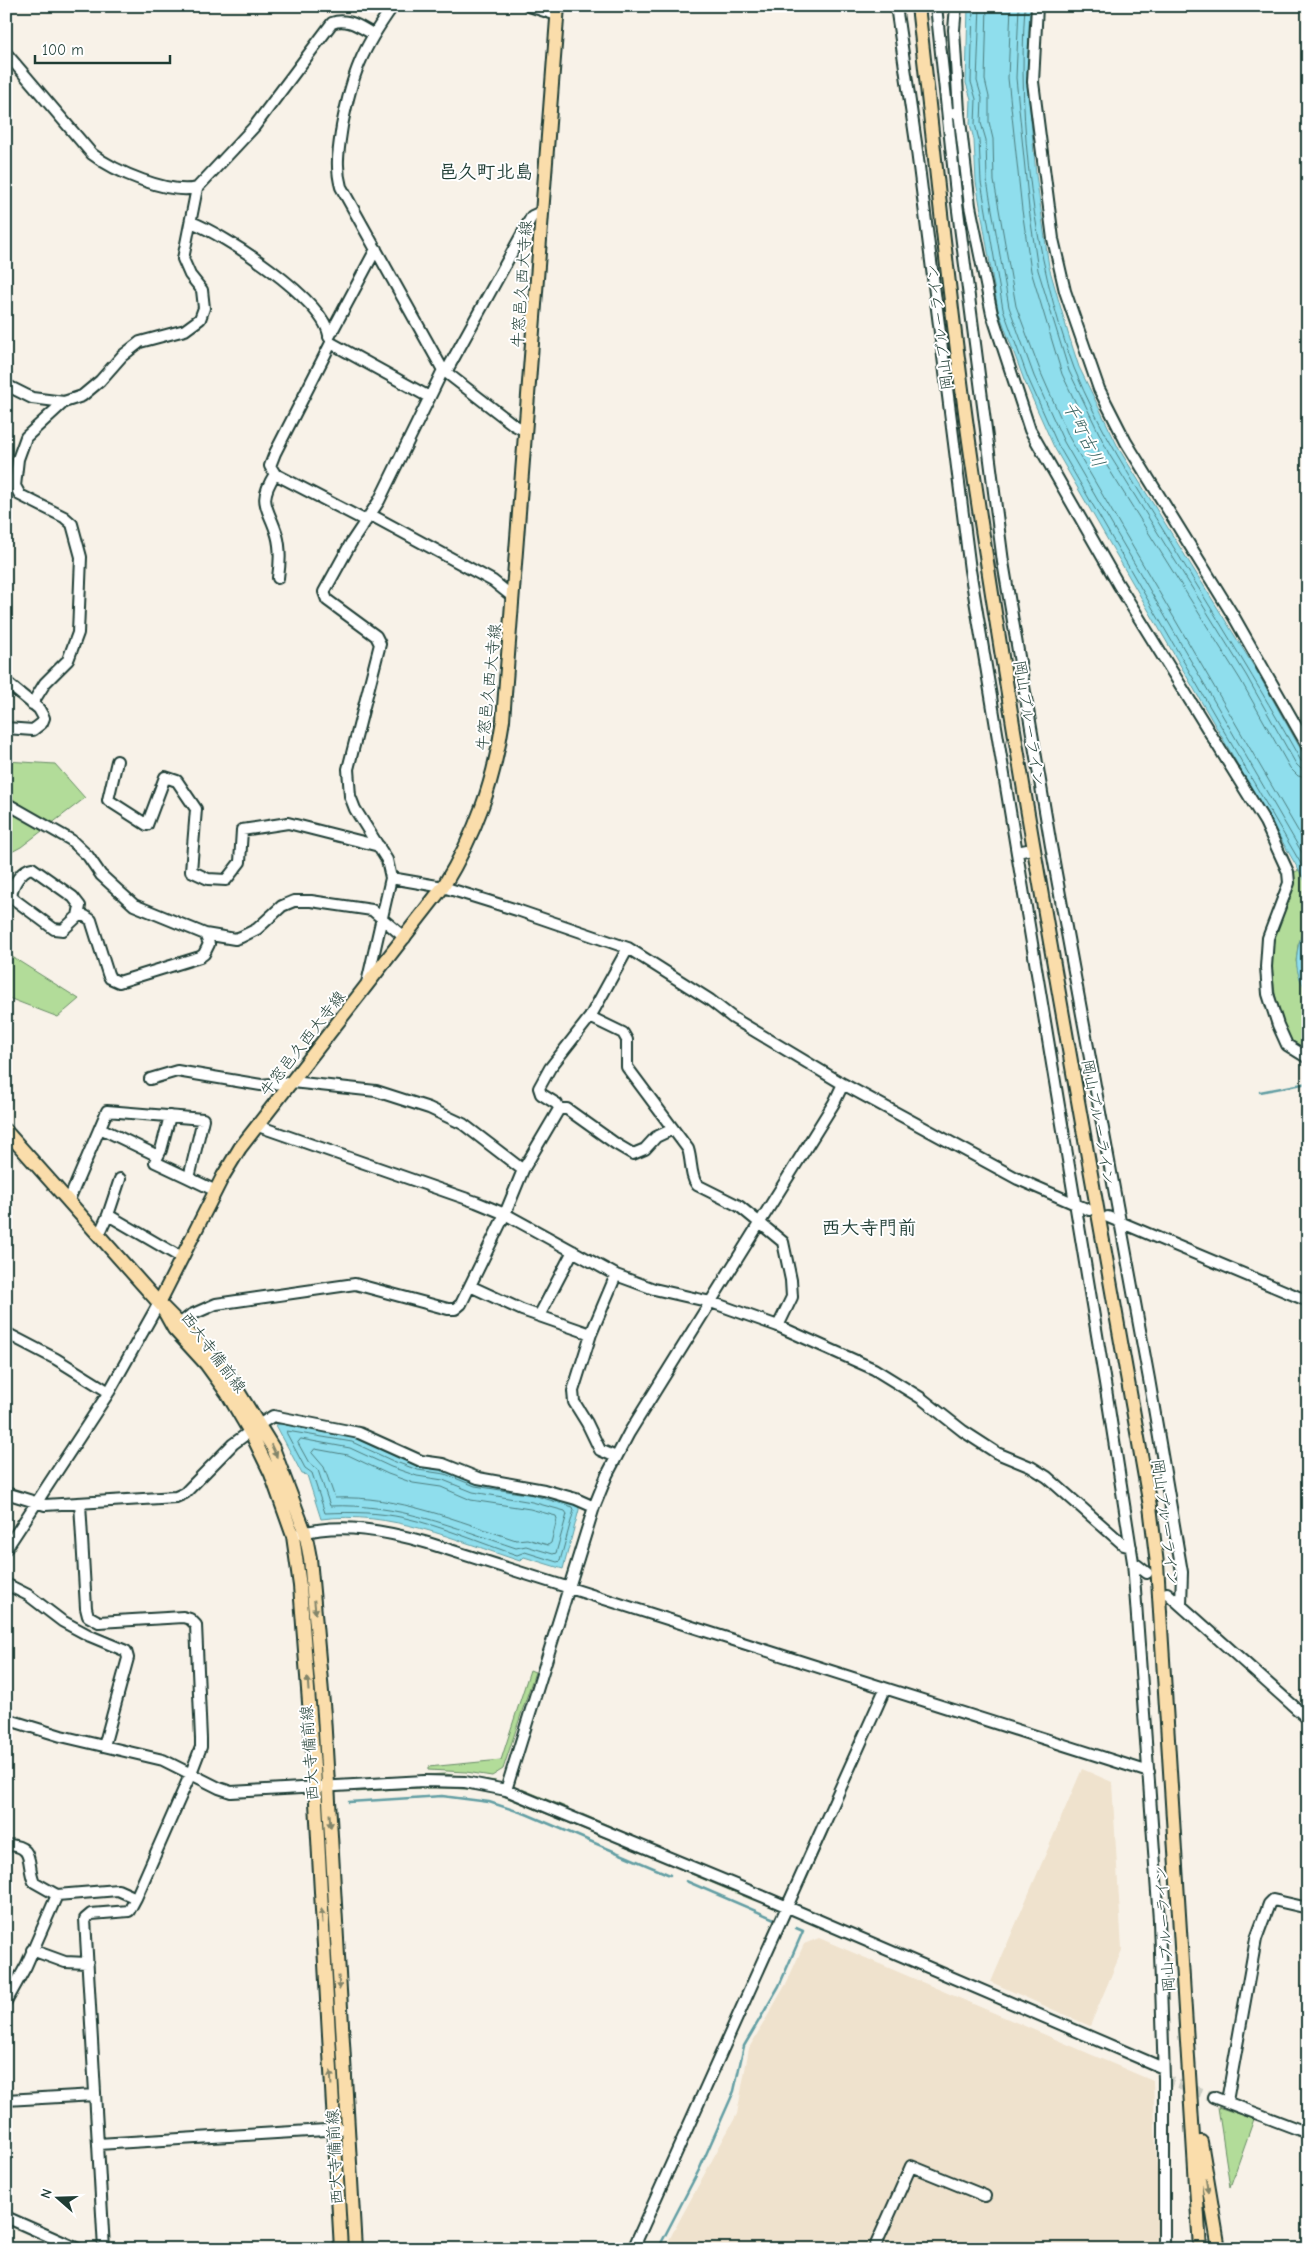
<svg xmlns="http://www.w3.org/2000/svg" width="1314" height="2255" viewBox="0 0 1314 2255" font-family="'Comic Neue','Klee One',sans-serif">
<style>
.built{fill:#efe2cd}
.green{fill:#b2dc99;stroke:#688c66}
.water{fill:#8fdeed;stroke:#629ea3}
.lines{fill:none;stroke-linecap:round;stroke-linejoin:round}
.shore{stroke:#4c7d7e;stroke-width:1}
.stream{stroke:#629ea3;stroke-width:2.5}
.minor-tunnel{stroke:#cdcec4;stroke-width:10;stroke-dasharray:10 5;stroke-linecap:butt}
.minor-casing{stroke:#1f3d34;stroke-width:14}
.major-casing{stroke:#1f3d34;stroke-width:16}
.minor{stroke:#fff;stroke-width:10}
.major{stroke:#faddab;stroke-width:12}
.oneway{fill:#82856a}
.labels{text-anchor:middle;stroke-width:4;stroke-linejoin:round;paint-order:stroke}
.street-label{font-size:16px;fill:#1f3d34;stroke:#fff}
.water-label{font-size:18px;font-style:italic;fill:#3b6562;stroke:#fff}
.quarter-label{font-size:19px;font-weight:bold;fill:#1f3d34;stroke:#fff}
</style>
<rect width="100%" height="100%" fill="#f8f2e8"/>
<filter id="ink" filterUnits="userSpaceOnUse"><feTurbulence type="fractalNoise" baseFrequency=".02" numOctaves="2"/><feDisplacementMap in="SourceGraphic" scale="10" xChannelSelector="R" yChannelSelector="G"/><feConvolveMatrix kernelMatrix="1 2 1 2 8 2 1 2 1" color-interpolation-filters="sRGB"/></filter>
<g filter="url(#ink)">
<!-- built -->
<path class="built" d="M 1082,1769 L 1112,1782 L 1122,1950 L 1090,2026 L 991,1982 Z
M 819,1938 L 1153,2081 L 1159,2212 L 1158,2249 L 664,2249 L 737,2114 L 749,2048 L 786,1984 L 804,1944 Z"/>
<!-- green -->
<path class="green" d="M 6,761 L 55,764 L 85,798 L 21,847 L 6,855 Z
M 1299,870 L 1308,886 L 1308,919 L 1298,945 L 1296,961 L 1299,976 L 1308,992 L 1308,1053 C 1303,1050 1296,1046 1292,1042 C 1276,1026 1270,966 1273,945 C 1277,921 1286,897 1293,873 Z
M 6,953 L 79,999 L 58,1017 L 6,997 Z
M 530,1670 L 535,1672 L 503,1769 L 492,1776 L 466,1772 L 428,1770 L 428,1767 L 501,1760 Z
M 445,1774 L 496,1781 L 495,1783 L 465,1778 L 423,1777 L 423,1775 Z
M 423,1785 L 463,1787 L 483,1790 L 483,1791 C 440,1785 399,1789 356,1792 L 356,1790 Z
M 522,1789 L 568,1808 L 567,1809 L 521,1791 Z
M 498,1792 L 676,1865 L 676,1867 L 498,1794 Z
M 582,1814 L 643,1840 L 642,1841 L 581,1816 Z
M 829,1826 L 830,1827 L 805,1883 L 803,1883 Z
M 692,1872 L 756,1899 L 755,1901 L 691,1874 Z
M 328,1931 L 331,1933 L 338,2027 L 337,2063 Z
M 1218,2107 L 1254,2119 L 1230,2187 Z
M 340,2151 L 346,2152 L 349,2249 L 346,2249 Z"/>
<!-- water -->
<path class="water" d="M 968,6 L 1030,6 L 1027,77 L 1036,175 L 1049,267 L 1068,333 L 1079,367 L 1119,449 L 1256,670 L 1308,762 L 1308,886 L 1054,447 L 1024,380 L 998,310 L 976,182 L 974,140 L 970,124 L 971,99 L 966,83 Z
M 1308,919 L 1308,992 C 1289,968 1297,945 1308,919 Z
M 281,1424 L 353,1437 L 395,1456 L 419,1465 L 446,1469 L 579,1503 L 579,1510 L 563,1569 L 524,1557 L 520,1561 C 455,1540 390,1510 321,1519 L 307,1475 L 302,1474 L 276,1425 Z"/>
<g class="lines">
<!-- shore -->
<path class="shore" d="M 973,6 L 971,82 L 976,99 L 975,124 L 979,140 L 981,182 L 1003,309 L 1028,378 L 1058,445 L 1308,876
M 980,6 L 977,81 L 982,98 L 981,123 L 986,140 L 987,181 L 1009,307 L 1034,376 L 1064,442 L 1308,863
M 987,6 L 985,80 L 989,97 L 989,122 L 993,139 L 994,181 L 1016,306 L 1041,373 L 1070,439 L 1308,848
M 1011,6 L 1008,78 L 1022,210 L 1031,271 L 1062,374 L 1102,458 L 1240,679 L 1290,768 L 1298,776 L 1308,778
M 1019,6 L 1016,78 L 1029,209 L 1038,270 L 1069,371 L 1109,454 L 1246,675 L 1296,764 L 1301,769 L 1308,770
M 1025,6 C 1017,123 1033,258 1074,368 C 1098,428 1134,483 1168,538 C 1213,612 1259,685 1301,761 L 1308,764
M 1308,933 C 1301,950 1298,967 1308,984
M 287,1431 L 352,1442 L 393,1461 L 418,1470 L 445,1474 L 475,1486 L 533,1495 L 573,1507 L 574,1510 L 560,1561 L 557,1562 L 525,1552 L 517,1555 C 480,1543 442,1526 405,1518 C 378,1512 352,1512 325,1513 L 312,1473 L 305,1468 L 287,1434 Z
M 301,1439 L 350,1448 L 391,1467 L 417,1476 L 443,1480 L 473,1492 L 532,1502 L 565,1511 L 567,1514 L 556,1553 L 553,1554 L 526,1546 L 516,1548 C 453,1527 397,1503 330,1506 L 318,1470 L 309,1463 L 298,1443 Z
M 315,1449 L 348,1455 L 388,1474 L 413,1483 L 441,1487 L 471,1500 L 530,1509 L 556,1516 L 557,1519 L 551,1543 L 548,1545 L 527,1539 L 516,1540 C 457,1521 398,1495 335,1498 L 324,1467 L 312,1453 Z"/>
<!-- stream -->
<path class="stream" d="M 1260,1092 L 1308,1083
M 349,1802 L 442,1796 L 489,1802 L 526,1814 L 670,1875
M 686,1881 L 779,1921
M 658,2249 L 700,2168 L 734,2091 L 744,2046 L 779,1986 L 803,1931 L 796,1928"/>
<!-- minor-tunnel -->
<path class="minor-tunnel" d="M 979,568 L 996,564
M 1164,2079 L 1213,2097"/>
<!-- minor casing -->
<g class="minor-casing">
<path id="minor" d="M 393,6 C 362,49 352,74 342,126 C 339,147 335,166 341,187 L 443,370
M 529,6 L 557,15
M 896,6 L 916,143 L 970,570 L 1105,1383 L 1133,1562 L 1159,1920 L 1164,2079 L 1164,2249
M 936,6 L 957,203 L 1003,562 L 1051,846 L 1149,1379 L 1182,1572 L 1181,1605
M 1037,6 L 1033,82 L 1053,239 L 1065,291 L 1099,389 L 1126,442 L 1234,617 L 1308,747
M 6,53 L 92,154 C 114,171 169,195 197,188 L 254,127 L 332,23 C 347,17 360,27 373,34
M 959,112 L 970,206 L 992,314 L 1030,430 L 1118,584 L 1265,822 L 1288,872 L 1289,883 L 1268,938 L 1266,967 L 1268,994 L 1278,1025 L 1287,1045 L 1308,1058
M 954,113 L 959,112 L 954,30 L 956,6
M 191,222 C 225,235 322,298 329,335
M 329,337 L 376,249
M 446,372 L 532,216 L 543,211
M 6,385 L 32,398 L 64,402 L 82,396 L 100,381 L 122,356 L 140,342 L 185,330 L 200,319 L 204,308 L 202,290 L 190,275 L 183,259 L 197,188
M 275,474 L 270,466 L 275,453 L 331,343 L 429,397
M 371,515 L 493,581 L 513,597
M 278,578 C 280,564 281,549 277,535 C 269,507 256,504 275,474 L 366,521
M 6,682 L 39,709 L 44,718 L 42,723 L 33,730 L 6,728
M 32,704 L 45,683 L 68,660 L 78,633 L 81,557 L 72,524 L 64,517 L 20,495 L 15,486 L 18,459 L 26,437 L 64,402
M 117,761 L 108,800 L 147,825 L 165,777 L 177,781 L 196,809 L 191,871 L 208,879 L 226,880 L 240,862 L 242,830 L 288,823 L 379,846
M 6,803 L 71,840 L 88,856 L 101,875 L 134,905 L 205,934 L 235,939 L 241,937 L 257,929 L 282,906 L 294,901 L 311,901 L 372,910 L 405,938
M 1017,852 L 1027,850
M 391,878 L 443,887 L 517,910 L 628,948 L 710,1000 L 733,1018 L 843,1084 L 1018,1179 L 1089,1210
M 78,916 L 63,930 L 54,929 L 15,900 L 12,897 C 10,887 22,869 32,868 L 73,897 L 80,906 L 78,916 L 85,916 L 91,920 L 108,974 L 110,978 L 119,982 L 200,957 L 204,954 L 209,944 L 205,934
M 367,983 L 391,878 L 387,860 L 355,809 L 350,796 L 348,769 L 380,644 L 376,636 L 327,600 L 324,592 L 351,543 L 379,501 L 443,370 L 514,425 L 526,431
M 590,1017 L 623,1033 L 627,1040 L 627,1067 L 688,1149 C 692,1161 690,1176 697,1185 L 739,1206 L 783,1242 L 791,1280 L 792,1297 L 778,1326
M 150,1079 L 177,1071 L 261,1085 L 292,1082 L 376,1091 L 429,1108 L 463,1124 L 523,1170
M 559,1109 L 567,1109 L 616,1144 L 633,1154 L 645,1149 L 656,1137 L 673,1129
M 170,1116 L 161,1150 L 155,1162 L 189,1178
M 258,1126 L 476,1202 L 505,1214 L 616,1275 L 654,1289 L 711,1302 L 778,1326 L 874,1369 L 921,1398 L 963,1431 L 997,1453 L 1031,1467 L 1047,1477 L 1124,1545 L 1131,1547
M 100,1128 L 158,1156
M 69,1200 L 107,1111 L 203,1119 L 189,1178 L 216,1191
M 108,1215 L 120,1179
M 1108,1217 L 1308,1301
M 99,1235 L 108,1215 L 182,1258
M 616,1275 L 591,1334 L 573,1391 L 574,1402 L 587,1423 L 600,1450 L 616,1457
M 470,1286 L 522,1310 L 591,1334
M 539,1316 L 573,1251
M 181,1323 L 191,1315 L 216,1304 L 355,1284 L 448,1309 L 455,1309 L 461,1304 L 505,1214 L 523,1170 L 559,1109 L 557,1104 L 541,1094 L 539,1088 L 550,1068 L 590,1017 L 628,948
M 6,1333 L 56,1359 L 109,1392
M 6,1493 L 45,1505 L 176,1497 L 185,1493 L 233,1444 L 260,1424 L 273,1416 L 359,1433 L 421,1461 L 443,1464 L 478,1478 L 544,1490 L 576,1499 L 594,1507
M 80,1503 L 86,1608 L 88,1616 L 99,1622 L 183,1617 L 190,1619 L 196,1625 L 201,1739 L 201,1747 L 191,1773 L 136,1898 L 129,1911 L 91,1914 L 85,1919 L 104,2249
M 299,1534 C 341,1522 387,1531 428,1543 L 1149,1772
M 6,1549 L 109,1392 L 159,1303
M 1133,1562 L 1147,1573
M 6,1584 L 28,1595 L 62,1621 L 90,1636 L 126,1651 L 128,1658 L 104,1746
M 1167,1593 L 1308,1719
M 6,1719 L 61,1736 L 163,1760 L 219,1788 L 231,1792 L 424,1781 L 465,1782 L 506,1790 L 769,1899 L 1163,2068
M 506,1790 L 594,1507 L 607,1475 L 629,1433 L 834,1103 L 843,1084
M 6,1845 C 36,1845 26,1864 34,1882 L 57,1895 L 118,1890 L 136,1898
M 32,1950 L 65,1962 L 87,1963
M 6,2002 L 26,1966 L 57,1895
M 1213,2097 L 1308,2133
M 6,2100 L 95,2095
M 1227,2101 L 1256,1939 L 1269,1904 L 1273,1900 L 1308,1908
M 98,2144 L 342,2129
M 6,2217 L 78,2249
M 633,2249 L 885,1689
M 874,2249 L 911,2166 L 985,2196"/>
</g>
<!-- major casing -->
<g class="major-casing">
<path id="major" d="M 918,6 C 936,163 951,320 974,476 C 1025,820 1090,1163 1150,1506 L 1157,1564 L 1200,2249
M 6,1131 L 159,1303 L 225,1370 L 273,1448 L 305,1532 L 310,1558 L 324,1715 L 355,2249
M 159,1303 L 223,1176 L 240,1148 L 443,887 C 476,833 494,783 503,720 L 558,6
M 164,1311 L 174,1329 L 206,1364 L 227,1393 L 254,1439 L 271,1474 L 293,1536 L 300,1586 L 314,1767 L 341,2249
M 1201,2142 L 1219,2249"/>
</g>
<!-- minor -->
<use href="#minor" class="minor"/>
<!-- major -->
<use href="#major" class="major"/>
</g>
<!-- one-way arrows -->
<defs><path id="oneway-solid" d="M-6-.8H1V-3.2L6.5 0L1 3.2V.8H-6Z" transform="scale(1.25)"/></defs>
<g class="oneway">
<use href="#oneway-solid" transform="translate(274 1451) rotate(65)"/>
<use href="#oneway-solid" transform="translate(315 1607) rotate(84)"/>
<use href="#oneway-solid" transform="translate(308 1684) rotate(-94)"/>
<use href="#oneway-solid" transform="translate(330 1821) rotate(86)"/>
<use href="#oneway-solid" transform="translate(322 1916) rotate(-94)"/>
<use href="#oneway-solid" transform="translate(339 1983) rotate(86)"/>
<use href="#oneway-solid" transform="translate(331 2078) rotate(-93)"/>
<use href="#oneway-solid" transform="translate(1207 2186) rotate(81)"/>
</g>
</g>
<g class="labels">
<!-- street labels -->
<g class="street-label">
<text transform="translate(521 284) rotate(-86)" y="6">牛窓邑久西大寺線</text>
<text transform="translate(939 327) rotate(-97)" y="6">岡山ブルーライン</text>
<text transform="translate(488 687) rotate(-84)" y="6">牛窓邑久西大寺線</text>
<text transform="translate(1030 723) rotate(81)" y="6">岡山ブルーライン</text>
<text transform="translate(302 1043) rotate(-52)" y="6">牛窓邑久西大寺線</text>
<text transform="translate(1099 1122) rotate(80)" y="6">岡山ブルーライン</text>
<text transform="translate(214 1352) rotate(53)" y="6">西大寺備前線</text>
<text transform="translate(1166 1522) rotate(83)" y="6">岡山ブルーライン</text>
<text transform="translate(309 1753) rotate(-94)" y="6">西大寺備前線</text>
<text transform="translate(1164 1929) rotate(-94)" y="6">岡山ブルーライン</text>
<text transform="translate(334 2157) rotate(-93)" y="6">西大寺備前線</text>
</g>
<!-- water labels -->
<g class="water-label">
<text transform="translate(1084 434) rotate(63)" y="6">千町古川</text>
</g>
<!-- quarter labels -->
<g class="quarter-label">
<text x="486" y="178">邑久町北島</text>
<text x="869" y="1234">西大寺門前</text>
</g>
</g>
<!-- margin -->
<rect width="1314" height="2255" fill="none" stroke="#fff" stroke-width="25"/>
<rect x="12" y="12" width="1289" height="2230" fill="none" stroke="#1f3d34" stroke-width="2" filter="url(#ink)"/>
<!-- north arrow -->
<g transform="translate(58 2198) rotate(290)" stroke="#ffffff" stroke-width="4" paint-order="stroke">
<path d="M0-4L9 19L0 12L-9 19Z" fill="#1f3d34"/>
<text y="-8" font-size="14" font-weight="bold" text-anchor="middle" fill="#1f3d34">N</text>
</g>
<!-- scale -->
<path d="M35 55v8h135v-8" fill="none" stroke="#1f3d34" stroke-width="2.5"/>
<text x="42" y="55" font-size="15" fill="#1f3d34" stroke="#ffffff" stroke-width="4" paint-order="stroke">100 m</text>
</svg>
